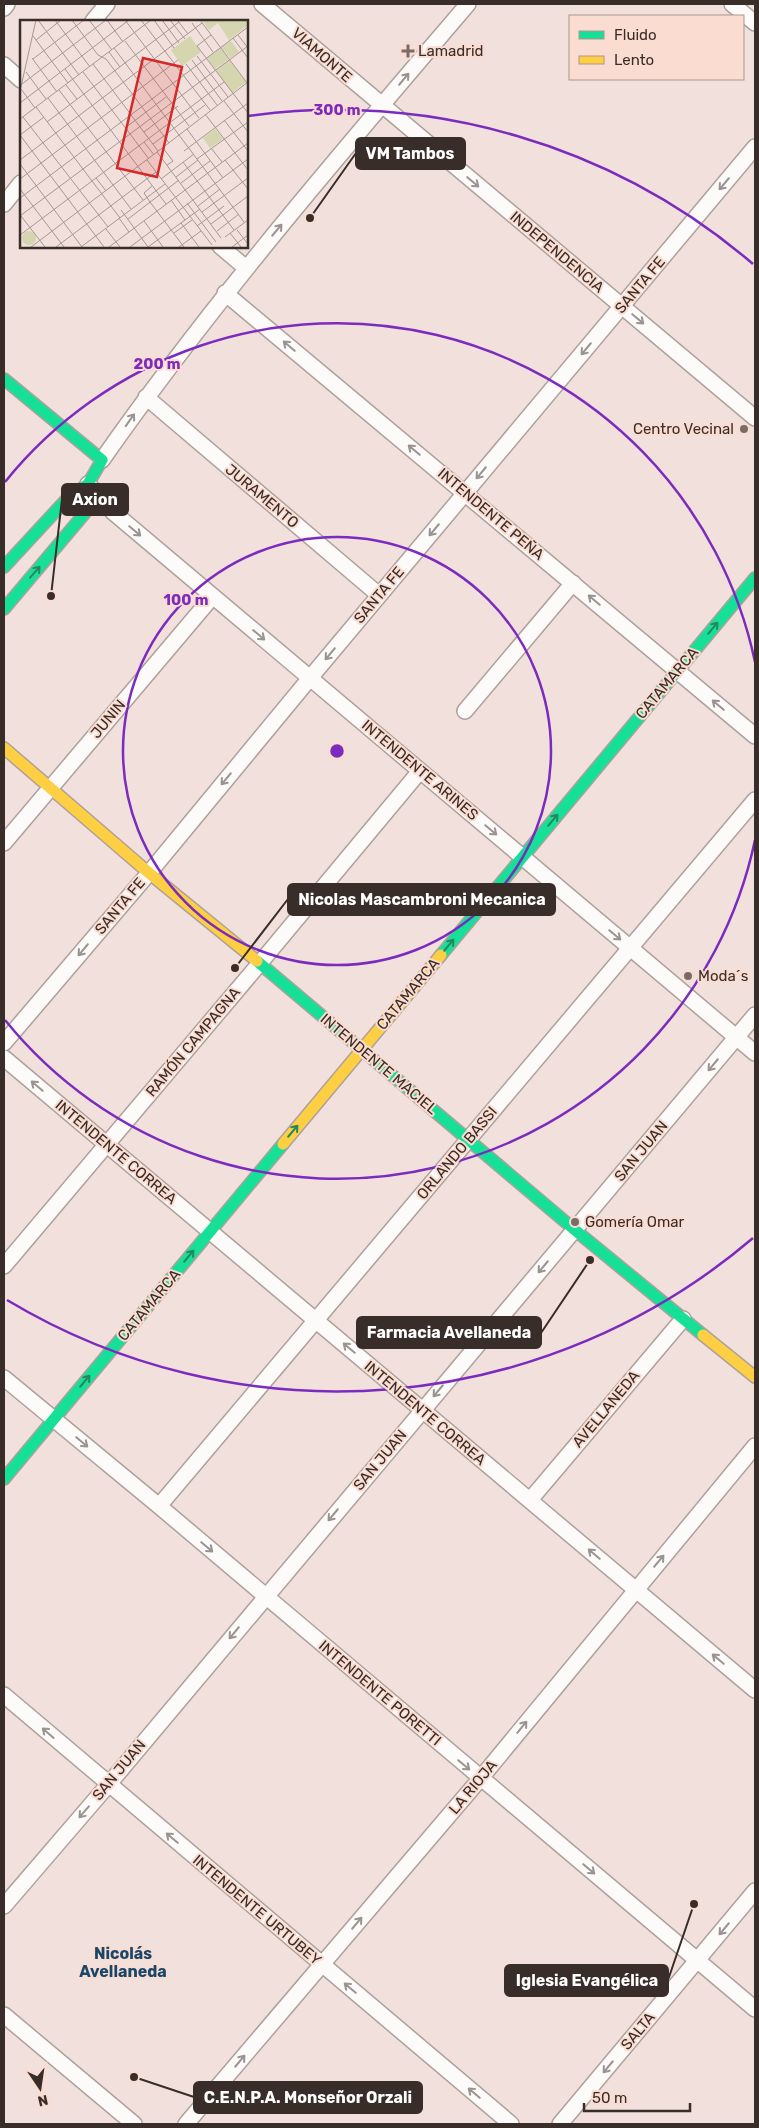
<svg xmlns="http://www.w3.org/2000/svg" width="759" height="2128" viewBox="0 0 759 2128" font-family="Rubik,sans-serif">
<style>
.lines{fill:none;stroke-linecap:round;stroke-linejoin:round}
.street-casing{stroke:#ada19c;stroke-width:18}
.fast-casing{stroke:#ada19c;stroke-width:14}
.slow-casing{stroke:#ada19c;stroke-width:14}
.street{stroke:#fdfafa;stroke-width:15}
.fast{stroke:#16e098;stroke-width:11}
.slow{stroke:#ffcf43;stroke-width:11}
.oneway{stroke:#9a9491}
.oneway2{stroke:#278660}
.ring{fill:none;stroke:#7b2cbf;stroke-width:2.5}
.poi-dot{fill:#796c67;stroke:#fbdcd1;stroke-width:2}
.labels{text-anchor:middle;stroke-width:4;stroke-linejoin:round;paint-order:stroke}
.poi-label{font-size:15px;fill:#382d28;stroke:#fbdcd1;text-anchor:start}
.street-label{font-size:15px;fill:#382d28;stroke:#fbdcd1}
.neighbourhood-label{font-size:16px;font-weight:bold;fill:#17476b;stroke:#fbdcd1}
.inset-road{fill:none;stroke:#a79893;stroke-width:1}
.view{fill:#d62828;fill-opacity:0.15;stroke:#d62828;stroke-width:2.5}
.inset-edge{fill:none;stroke:#382d28;stroke-width:2.5}
.centre{fill:#7b2cbf;stroke:#fbdcd1;stroke-width:2.5}
.ring-label{font-size:15px;text-anchor:middle;font-weight:bold;fill:#7b2cbf;stroke:#fbdcd1;stroke-width:4;stroke-linejoin:round;paint-order:stroke}
.leader{fill:none;stroke:#382d28;stroke-width:2}
.callout-dot{fill:#382d28;stroke:#fbdcd1;stroke-width:2}
.callout{fill:#382d28;stroke:#382d28;stroke-width:2}
.callout-label{font-size:16px;text-anchor:middle;font-weight:bold;fill:#fff}
</style>
<rect width="100%" height="100%" fill="#f1e0db"/>
<g class="lines">
<!-- street casing -->
<g class="street-casing">
<path id="street" d="M 262,4 L 755,418
M 732,4 L 755,23
M 4,8 L 7,4
M 93,21 L 107,4
M 4,65 L 21,80
M 4,204 L 21,183
M 220,246 L 246,268
M 225,293 L 755,736
M 146,397 L 379,595
M 102,460 C 214,300 342,152 468,4
M 88,484 L 113,512 L 755,1053
M 465,711 L 573,583
M 4,843 L 213,596
M 4,1043 L 149,873 L 310,678 L 755,147
M 4,1058 L 755,1690
M 4,1266 L 260,963 L 420,771
M 4,1378 L 159,1506 L 755,2009
M 530,1500 L 683,1319
M 159,1506 L 755,800
M 4,1695 L 511,2124
M 4,1906 L 108,1785 L 755,1015
M 4,2015 L 134,2124
M 186,2124 L 480,1779 L 755,1446
M 560,2124 L 755,1891"/>
</g>
<!-- fast casing -->
<g class="fast-casing">
<path id="fast" d="M 4,379 L 102,460 L 88,484 L 85,513 L 4,609
M 4,567 L 65,501 L 88,484
M 441,955 L 755,578
M 257,961 L 575,1230 L 703,1335
M 4,1479 L 283,1144"/>
</g>
<!-- slow casing -->
<g class="slow-casing">
<path id="slow" d="M 4,748 L 149,873 L 257,961
M 283,1144 L 441,955
M 703,1335 L 755,1377"/>
</g>
<!-- street -->
<use href="#street" class="street"/>
<!-- fast -->
<use href="#fast" class="fast"/>
<!-- slow -->
<use href="#slow" class="slow"/>
</g>
<!-- one-way arrows -->
<defs><path id="oneway-shaft" d="M-6 0H5M1.5-3L5.5 0L1.5 3" fill="none" stroke-width="1.6" stroke-linecap="round" stroke-linejoin="round" transform="scale(1.25)"/></defs>
<g class="oneway">
<use href="#oneway-shaft" transform="translate(404 79) rotate(-50)"/>
<use href="#oneway-shaft" transform="translate(473 182) rotate(40)"/>
<use href="#oneway-shaft" transform="translate(724 184) rotate(130)"/>
<use href="#oneway-shaft" transform="translate(277 230) rotate(-50)"/>
<use href="#oneway-shaft" transform="translate(638 319) rotate(40)"/>
<use href="#oneway-shaft" transform="translate(289 346) rotate(-140)"/>
<use href="#oneway-shaft" transform="translate(586 349) rotate(130)"/>
<use href="#oneway-shaft" transform="translate(130 420) rotate(-55)"/>
<use href="#oneway-shaft" transform="translate(414 450) rotate(-140)"/>
<use href="#oneway-shaft" transform="translate(481 473) rotate(130)"/>
<use href="#oneway-shaft" transform="translate(434 530) rotate(130)"/>
<use href="#oneway-shaft" transform="translate(135 531) rotate(40)"/>
<use href="#oneway-shaft" transform="translate(594 600) rotate(-140)"/>
<use href="#oneway-shaft" transform="translate(259 635) rotate(40)"/>
<use href="#oneway-shaft" transform="translate(330 654) rotate(130)"/>
<use href="#oneway-shaft" transform="translate(718 705) rotate(-140)"/>
<use href="#oneway-shaft" transform="translate(226 779) rotate(130)"/>
<use href="#oneway-shaft" transform="translate(491 830) rotate(40)"/>
<use href="#oneway-shaft" transform="translate(615 935) rotate(40)"/>
<use href="#oneway-shaft" transform="translate(83 950) rotate(130)"/>
<use href="#oneway-shaft" transform="translate(713 1065) rotate(130)"/>
<use href="#oneway-shaft" transform="translate(37 1086) rotate(-140)"/>
<use href="#oneway-shaft" transform="translate(543 1267) rotate(130)"/>
<use href="#oneway-shaft" transform="translate(349 1348) rotate(-140)"/>
<use href="#oneway-shaft" transform="translate(438 1391) rotate(130)"/>
<use href="#oneway-shaft" transform="translate(82 1442) rotate(40)"/>
<use href="#oneway-shaft" transform="translate(333 1515) rotate(130)"/>
<use href="#oneway-shaft" transform="translate(207 1547) rotate(40)"/>
<use href="#oneway-shaft" transform="translate(594 1554) rotate(-140)"/>
<use href="#oneway-shaft" transform="translate(659 1561) rotate(-50)"/>
<use href="#oneway-shaft" transform="translate(234 1633) rotate(130)"/>
<use href="#oneway-shaft" transform="translate(718 1659) rotate(-140)"/>
<use href="#oneway-shaft" transform="translate(522 1727) rotate(-51)"/>
<use href="#oneway-shaft" transform="translate(48 1733) rotate(-139)"/>
<use href="#oneway-shaft" transform="translate(464 1765) rotate(40)"/>
<use href="#oneway-shaft" transform="translate(84 1812) rotate(131)"/>
<use href="#oneway-shaft" transform="translate(172 1838) rotate(-140)"/>
<use href="#oneway-shaft" transform="translate(589 1869) rotate(40)"/>
<use href="#oneway-shaft" transform="translate(357 1923) rotate(-50)"/>
<use href="#oneway-shaft" transform="translate(724 1929) rotate(130)"/>
<use href="#oneway-shaft" transform="translate(350 1988) rotate(-140)"/>
<use href="#oneway-shaft" transform="translate(240 2061) rotate(-50)"/>
<use href="#oneway-shaft" transform="translate(608 2067) rotate(130)"/>
<use href="#oneway-shaft" transform="translate(474 2093) rotate(-140)"/>
</g>
<g class="oneway2">
<use href="#oneway-shaft" transform="translate(35 572) rotate(-49)"/>
<use href="#oneway-shaft" transform="translate(713 628) rotate(-50)"/>
<use href="#oneway-shaft" transform="translate(553 820) rotate(-50)"/>
<use href="#oneway-shaft" transform="translate(449 945) rotate(-50)"/>
<use href="#oneway-shaft" transform="translate(293 1131) rotate(-50)"/>
<use href="#oneway-shaft" transform="translate(189 1256) rotate(-50)"/>
<use href="#oneway-shaft" transform="translate(85 1381) rotate(-50)"/>
</g>
<!-- distance rings -->
<g class="ring">
<circle cx="337" cy="751" r="214"/>
<path d="M755 840A427 427 0 0 1 5 1020M5 482A427 427 0 0 1 755 662"/>
<path d="M753 1238A641 641 0 0 1 7 1300M248 116A641 641 0 0 1 753 264"/>
</g>
<!-- markers -->
<g class="poi-dot">
<path d="M405.5 43.5h5v5h5v5h-5v5h-5v-5h-5v-5h5z"/>
<circle cx="744" cy="429" r="5"/>
<circle cx="688" cy="976" r="5"/>
<circle cx="575" cy="1222" r="5"/>
</g>
<g class="labels">
<!-- poi labels -->
<g class="poi-label">
<text x="418" y="56">Lamadrid</text>
<text x="734" y="434" text-anchor="end">Centro Vecinal</text>
<text x="698" y="981">Moda´s</text>
<text x="585" y="1227">Gomería Omar</text>
</g>
<!-- street labels -->
<g class="street-label">
<text transform="translate(322 55) rotate(41)" y="5">VIAMONTE</text>
<text transform="translate(557 252) rotate(40)" y="5">INDEPENDENCIA</text>
<text transform="translate(640 285) rotate(-50)" y="5">SANTA FE</text>
<text transform="translate(262 496) rotate(40)" y="5">JURAMENTO</text>
<text transform="translate(491 514) rotate(40)" y="5">INTENDENTE PEÑA</text>
<text transform="translate(379 595) rotate(-50)" y="5">SANTA FE</text>
<text transform="translate(667 683) rotate(-50)" y="5">CATAMARCA</text>
<text transform="translate(108 719) rotate(-50)" y="5">JUNIN</text>
<text transform="translate(420 770) rotate(40)" y="5">INTENDENTE ARINES</text>
<text transform="translate(120 906) rotate(-50)" y="5">SANTA FE</text>
<text transform="translate(408 994) rotate(-50)" y="5">CATAMARCA</text>
<text transform="translate(193 1042) rotate(-50)" y="5">RAMÓN CAMPAGNA</text>
<text transform="translate(379 1064) rotate(40)" y="5">INTENDENTE MACIEL</text>
<text transform="translate(641 1151) rotate(-50)" y="5">SAN JUAN</text>
<text transform="translate(116 1152) rotate(40)" y="5">INTENDENTE CORREA</text>
<text transform="translate(457 1153) rotate(-50)" y="5">ORLANDO BASSI</text>
<text transform="translate(149 1305) rotate(-50)" y="5">CATAMARCA</text>
<text transform="translate(606 1409) rotate(-50)" y="5">AVELLANEDA</text>
<text transform="translate(425 1413) rotate(40)" y="5">INTENDENTE CORREA</text>
<text transform="translate(380 1460) rotate(-50)" y="5">SAN JUAN</text>
<text transform="translate(380 1693) rotate(40)" y="5">INTENDENTE PORETTI</text>
<text transform="translate(119 1770) rotate(-50)" y="5">SAN JUAN</text>
<text transform="translate(473 1787) rotate(-50)" y="5">LA RIOJA</text>
<text transform="translate(257 1910) rotate(40)" y="5">INTENDENTE URTUBEY</text>
<text transform="translate(638 2031) rotate(-50)" y="5">SALTA</text>
</g>
<!-- neighbourhood labels -->
<g class="neighbourhood-label">
<text x="123" y="1959">Nicolás<tspan x="123" dy="18">Avellaneda</tspan></text>
</g>
</g>
<!-- overview -->
<g transform="translate(20 20)">
<rect width="228" height="228" fill="#f1e0db"/>
<path d="M 182,0 L 227,0 L 227,6 L 209,20 L 198,3 L 189,10 ZM 170,16 L 181,32 L 162,46 L 151,30 ZM 211,21 L 219,32 L 210,38 L 201,27 ZM 200,28 L 209,39 L 195,49 L 187,38 ZM 209,40 L 226,62 L 212,73 L 196,50 ZM 195,109 L 203,119 L 190,128 L 183,118 ZM2 218a7 7 0 1 1 14 0a7 7 0 1 1-14 0Z" fill="#d5d5b0"/>
<path class="inset-road" d="M 18,0 L 59,55M 35,0 L 70,47M 52,0 L 78,35 L 86,39 L 149,123M 69,0 L 92,30M 87,0 L 103,22M 105,0 L 179,98M 121,0 L 190,90M 134,0 L 154,28M 142,0 L 159,23M 150,0 L 165,19M 180,0 L 227,63M 158,1 L 168,14M 172,3 L 193,32M 191,15 L 177,26 L 228,93M 218,15 L 228,28M 13,16 L 48,63M 213,18 L 228,38M 16,20 L 41,0M 105,21 L 169,106M 94,28 L 224,202M 89,32 L 100,47M 177,36 L 208,77M 12,38 L 37,72M 13,39 L 64,0M 172,40 L 202,81M 73,44 L 138,131M 166,44 L 197,85M 45,49 L 146,184M 6,52 L 26,79M 63,52 L 129,139M 2,64 L 86,0M 46,65 L 57,79M 1,69 L 15,88M 39,70 L 123,180M 0,71 L 16,0M 28,78 L 111,189M 204,81 L 228,112M 0,83 L 109,0M 16,87 L 100,198M 185,94 L 228,150M 3,97 L 88,207M 0,99 L 131,0M 204,100 L 228,131M 27,102 L 159,2M 105,108 L 146,77M 167,109 L 203,158M 124,112 L 158,86M 0,115 L 24,97M 0,115 L 84,227M 124,122 L 134,135M 133,124 L 185,85M 143,128 L 153,141 L 147,145M 191,128 L 202,142M 164,131 L 228,83M 177,139 L 228,102M 0,140 L 182,3M 127,140 L 192,225M 205,140 L 228,169M 163,142 L 214,210M 0,144 L 62,227M 156,157 L 178,140M 76,158 L 86,171M 0,159 L 158,40M 141,159 L 174,134M 161,163 L 190,141M 0,169 L 44,227M 0,178 L 228,7M 151,180 L 165,200M 130,182 L 164,227M 130,182 L 124,173 L 132,166M 167,183 L 196,222M 178,186 L 200,169M 101,190 L 128,227M 182,192 L 228,158M 0,196 L 228,26M 1,196 L 25,227M 99,198 L 109,212M 108,199 L 159,160M 124,201 L 143,227M 161,203 L 179,227M 191,204 L 228,176M 177,206 L 204,186M 86,209 L 100,227M 217,210 L 228,224M 197,211 L 219,194M 154,213 L 172,200M 210,213 L 221,227M 0,215 L 204,62M 205,217 L 228,200M 201,218 L 137,132 L 228,62M 11,227 L 137,132M 36,227 L 136,152M 61,227 L 145,164M 89,227 L 228,123M 110,227 L 228,139M 128,227 L 180,189M 159,227 L 181,211M 212,227 L 228,215"/>
<path class="view" d="M 123,38 L 162,47 L 137,157 L 97,148 Z"/>
<rect width="228" height="228" class="inset-edge"/>
</g>
<circle cx="337" cy="751" r="8" class="centre"/>
<g class="ring-label">
<text x="337" y="115">300 m</text>
<text x="157" y="369">200 m</text>
<text x="186" y="605">100 m</text>
</g>
<!-- callouts -->
<path class="leader" d="M310 218L356 153M51 596L62 499M235 968L288 899M590 1260L541 1333M694 1904L668 1980M134 2077L194 2097"/>
<g class="callout-dot">
<circle cx="310" cy="218" r="5"/>
<circle cx="51" cy="596" r="5"/>
<circle cx="235" cy="968" r="5"/>
<circle cx="590" cy="1260" r="5"/>
<circle cx="694" cy="1904" r="5"/>
<circle cx="134" cy="2077" r="5"/>
</g>
<g class="callout">
<rect x="356" y="138" width="109" height="31" rx="5"/>
<rect x="62" y="484" width="66" height="31" rx="5"/>
<rect x="288" y="884" width="267" height="31" rx="5"/>
<rect x="357" y="1317" width="184" height="31" rx="5"/>
<rect x="505" y="1965" width="163" height="31" rx="5"/>
<rect x="194" y="2082" width="228" height="31" rx="5"/>
</g>
<g class="callout-label">
<text x="410" y="159">VM Tambos</text>
<text x="95" y="505">Axion</text>
<text x="422" y="905">Nicolas Mascambroni Mecanica</text>
<text x="449" y="1338">Farmacia Avellaneda</text>
<text x="587" y="1986">Iglesia Evangélica</text>
<text x="308" y="2103">C.E.N.P.A. Monseñor Orzali</text>
</g>
<!-- border -->
<rect width="759" height="2128" fill="none" stroke="#382d28" stroke-width="10"/>
<!-- legend -->
<rect x="569" y="15" width="175" height="65" fill="#fbdcd1" stroke="#ad968d"/>
<rect x="579" y="31" width="25" height="8" fill="#16e098" stroke="#ad968d"/>
<text x="614" y="40" font-size="15" fill="#382d28">Fluido</text>
<rect x="579" y="56" width="25" height="8" fill="#ffcf43" stroke="#ad968d"/>
<text x="614" y="65" font-size="15" fill="#382d28">Lento</text>
<!-- north arrow -->
<g transform="translate(40 2088) rotate(167)" stroke="#fbdcd1" stroke-width="4" paint-order="stroke">
<path d="M0-4L9 19L0 12L-9 19Z" fill="#382d28"/>
<text y="-8" font-size="14" font-weight="bold" text-anchor="middle" fill="#382d28">N</text>
</g>
<!-- scale -->
<path d="M584 2103v8h106v-8" fill="none" stroke="#382d28" stroke-width="2.5"/>
<text x="592" y="2103" font-size="15" fill="#382d28" stroke="#fbdcd1" stroke-width="4" paint-order="stroke">50 m</text>
</svg>
